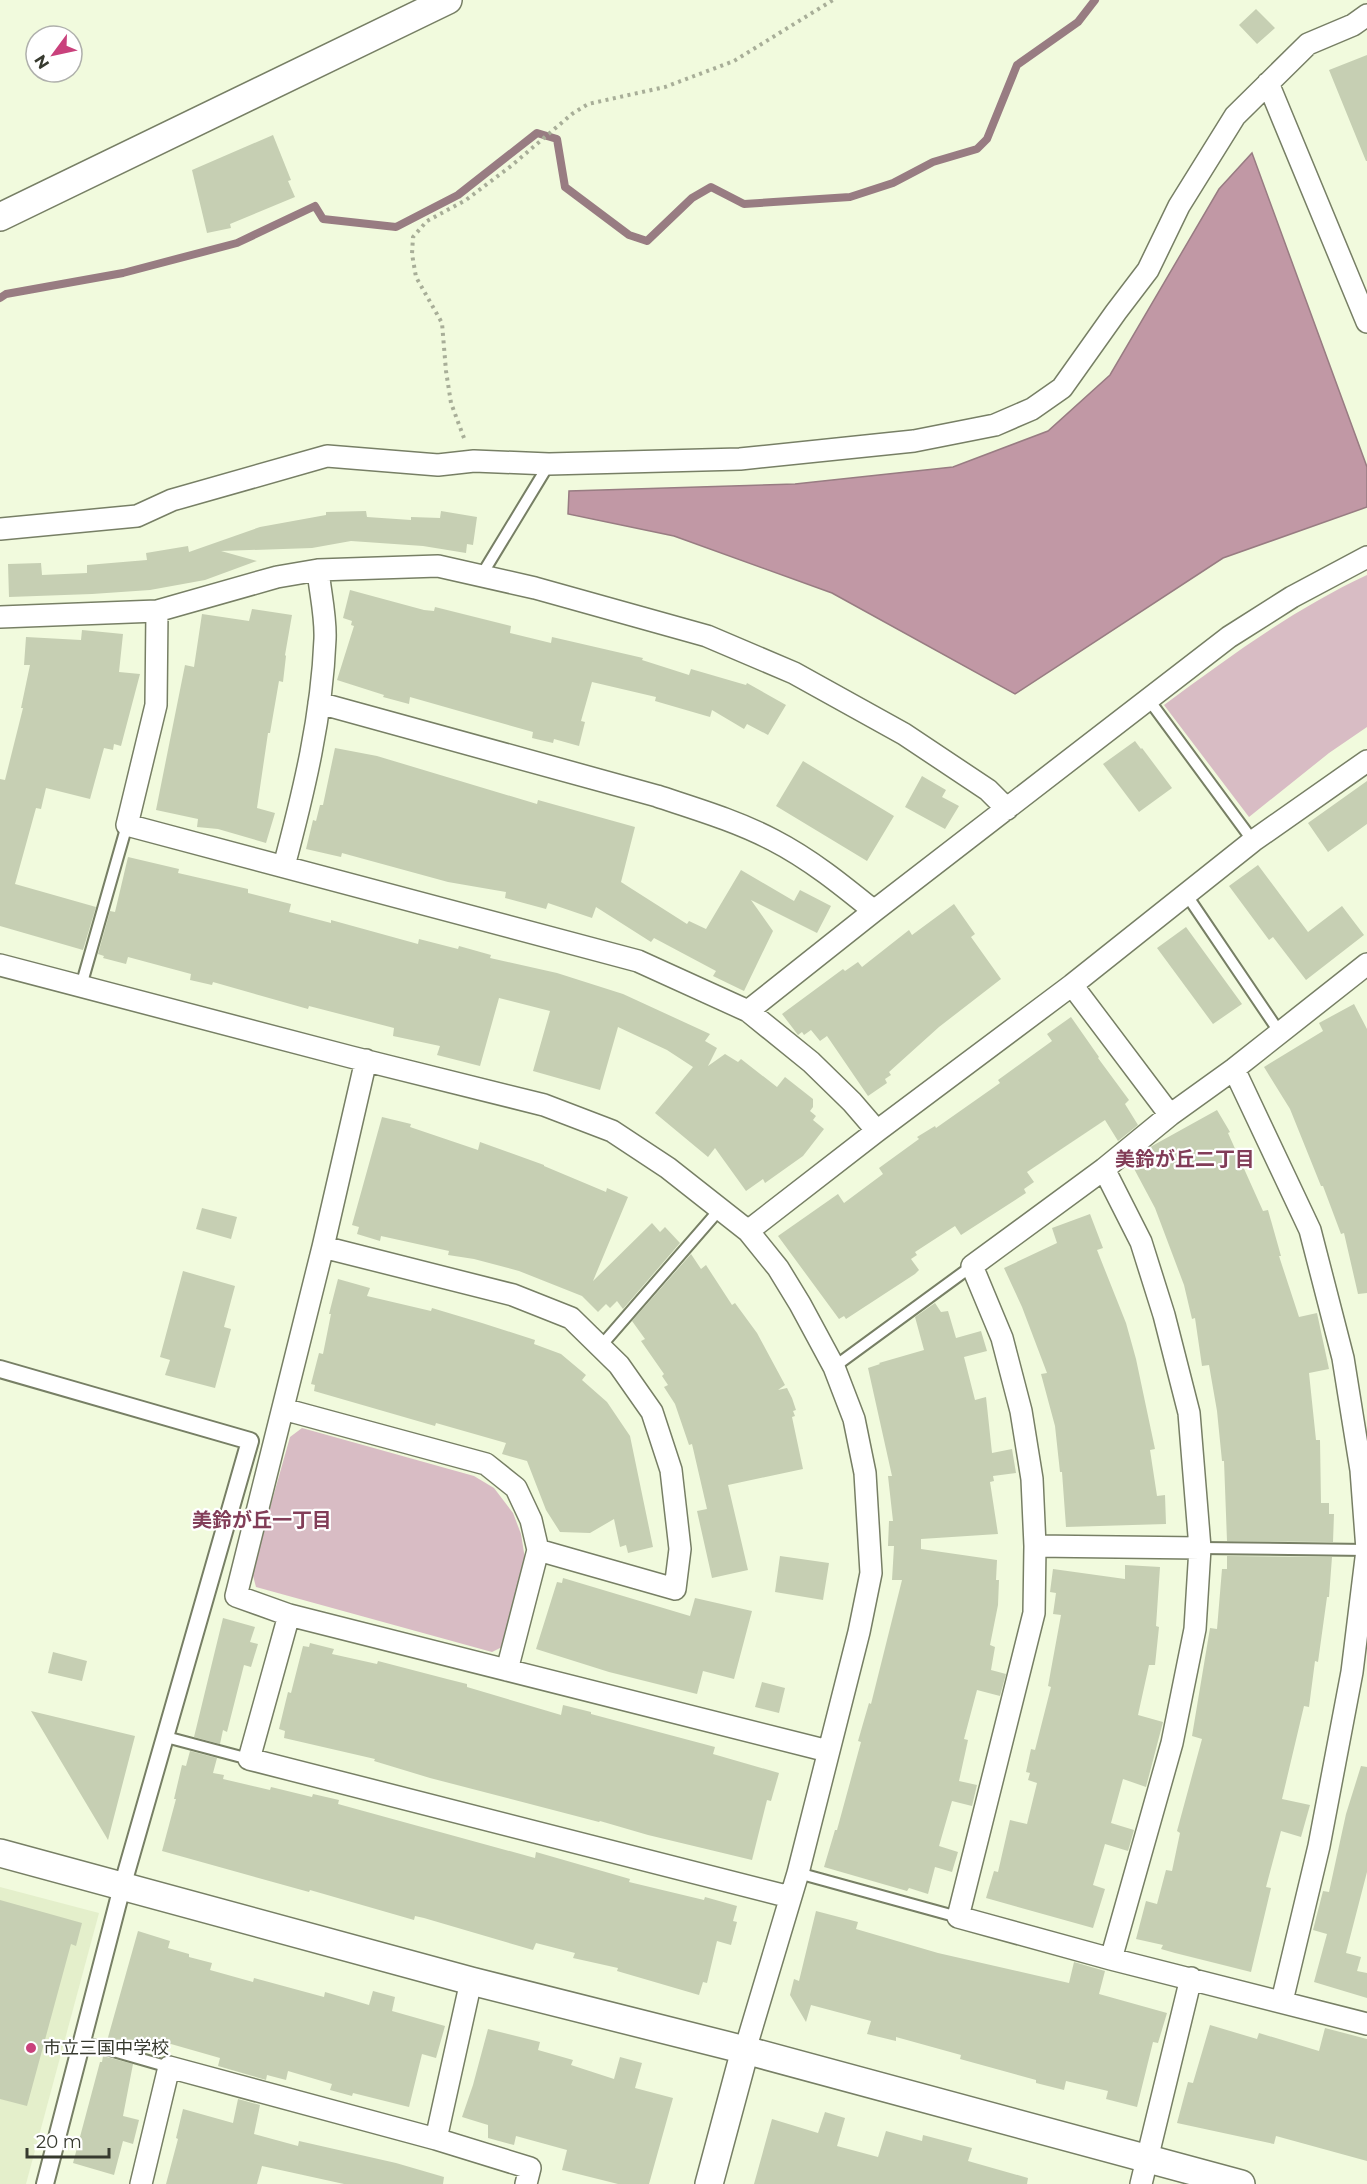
<svg xmlns="http://www.w3.org/2000/svg" width="1367" height="2184" viewBox="0 0 1367 2184" font-family="Montserrat,'Noto Sans JP',sans-serif">
<style>
.built{fill:#e4efcb}
.green{fill:#d8bcc4}
.water{fill:#c198a5;stroke:#987c82;stroke-width:1.5}
.lines{fill:none;stroke-linecap:round;stroke-linejoin:round}
.stream{stroke:#987c82;stroke-width:8}
.building{fill:#c6cfb3}
.service-casing{stroke:#777f65;stroke-width:14}
.pedestrian-casing{stroke:#777f65;stroke-width:20}
.minor-casing{stroke:#777f65;stroke-width:24}
.tertiary-casing{stroke:#777f65;stroke-width:30}
.path{stroke:#a8ae98;stroke-width:4;stroke-dasharray:3 4.5;stroke-linecap:butt}
.service{stroke:#fff;stroke-width:10}
.pedestrian{stroke:#fff;stroke-width:16}
.minor{stroke:#fff;stroke-width:21}
.tertiary{stroke:#fff;stroke-width:27}
.poi-dot{fill:#c9417c;stroke:#fff;stroke-width:2}
.labels{text-anchor:middle;stroke-width:4.5;stroke-linejoin:round;paint-order:stroke}
.poi-label{font-size:18px;fill:#373a2f;stroke:#fff;text-anchor:start}
.neighbourhood-label{font-size:20px;font-weight:bold;fill:#823d58;stroke:#fff}
</style>
<rect width="100%" height="100%" fill="#f1fadd"/>
<!-- built -->
<path class="built" d="M 0,1887 L 99,1913 L 26,2184 L 0,2184 Z"/>
<!-- green -->
<path class="green" d="M 1367,575 L 1367,727 L 1329,753 L 1249,817 L 1164,705 C 1229,657 1294,609 1367,575 Z
M 302,1428 L 474,1476 L 494,1488 L 513,1513 L 521,1534 L 525,1559 L 502,1647 L 492,1652 L 256,1587 L 252,1572 L 290,1437 Z"/>
<!-- water -->
<path class="water" d="M 1252,153 L 1367,467 L 1367,507 L 1223,558 L 1015,694 L 832,593 L 674,536 L 568,514 L 569,491 L 795,484 L 953,467 L 1048,431 L 1110,375 L 1219,189 Z"/>
<g class="lines">
<!-- stream -->
<path class="stream" d="M 0,298 L 6,294 L 123,273 L 237,243 L 315,206 L 323,219 L 396,227 L 458,195 L 537,133 L 557,139 L 565,187 L 629,235 L 647,241 L 692,198 L 711,187 L 744,204 L 850,197 L 893,183 L 933,162 L 977,149 L 987,139 L 1017,65 L 1078,22 L 1095,0"/>
</g>
<!-- building -->
<path class="building" d="M 1256,9 L 1275,28 L 1257,44 L 1239,25 Z
M 1367,55 L 1367,161 L 1366,161 L 1329,70 Z
M 273,135 L 291,180 L 288,181 L 295,197 L 230,224 L 231,228 L 207,233 L 192,170 Z
M 366,511 L 367,517 L 411,520 L 411,517 L 440,518 L 441,511 L 477,517 L 473,545 L 467,544 L 466,553 L 423,546 L 351,541 L 312,548 L 221,551 L 257,561 L 205,580 L 150,590 L 92,594 L 9,597 L 8,564 L 41,563 L 42,575 L 87,573 L 87,565 L 147,560 L 146,553 L 188,546 L 189,552 L 260,527 L 326,515 L 326,512 Z
M 350,590 L 424,610 L 434,611 L 435,607 L 511,626 L 510,633 L 551,643 L 552,637 L 643,658 L 642,660 L 689,675 L 691,669 L 746,685 L 747,683 L 786,705 L 768,735 L 747,724 L 744,729 L 712,710 L 710,717 L 655,701 L 656,697 L 592,682 L 581,721 L 585,722 L 579,746 L 554,739 L 553,743 L 532,738 L 533,732 L 410,697 L 409,704 L 383,697 L 384,695 L 337,680 L 354,626 L 351,625 L 352,621 L 343,618 Z
M 252,609 L 292,615 L 285,655 L 286,656 L 283,682 L 279,681 L 270,733 L 268,733 L 257,808 L 275,813 L 266,843 L 218,829 L 197,827 L 198,819 L 156,810 L 185,665 L 194,667 L 202,614 L 249,621 Z
M 82,630 L 123,634 L 119,672 L 140,674 L 121,746 L 114,744 L 113,750 L 104,748 L 90,799 L 46,788 L 41,809 L 36,808 L 15,884 L 96,907 L 83,950 L 0,926 L 0,779 L 5,780 L 23,708 L 21,708 L 30,665 L 24,665 L 26,637 L 81,640 Z
M 1135,741 L 1141,749 L 1142,748 L 1172,788 L 1139,812 L 1103,764 Z
M 335,748 L 377,756 L 537,804 L 538,800 L 635,827 L 621,882 L 687,924 L 689,921 L 706,929 L 741,870 L 794,901 L 800,890 L 831,906 L 817,933 L 751,900 L 773,931 L 744,991 L 713,976 L 716,971 L 654,938 L 651,942 L 596,907 L 592,918 L 548,903 L 546,909 L 505,898 L 506,892 L 448,882 L 342,853 L 341,857 L 306,849 L 313,820 L 316,821 L 320,805 L 323,805 Z
M 803,761 L 894,816 L 867,861 L 776,806 Z
M 922,776 L 946,790 L 942,797 L 959,806 L 945,829 L 905,807 Z
M 1367,781 L 1367,824 L 1328,852 L 1308,823 Z
M 128,857 L 179,869 L 178,873 L 248,889 L 248,893 L 291,904 L 289,912 L 331,923 L 331,920 L 418,944 L 419,939 L 458,949 L 459,946 L 491,955 L 490,958 L 557,973 L 623,994 L 710,1034 L 705,1041 L 717,1048 L 708,1066 L 725,1054 L 738,1062 L 741,1059 L 777,1087 L 785,1077 L 813,1099 L 813,1107 L 810,1111 L 816,1116 L 813,1120 L 824,1129 L 803,1156 L 765,1183 L 763,1179 L 746,1191 L 715,1148 L 708,1157 L 655,1113 L 693,1067 L 667,1050 L 618,1027 L 600,1090 L 533,1071 L 550,1011 L 499,998 L 480,1066 L 437,1055 L 440,1046 L 393,1036 L 394,1028 L 309,1006 L 308,1009 L 213,982 L 212,985 L 190,980 L 191,974 L 128,957 L 126,964 L 103,958 L 104,956 L 98,954 L 110,911 L 115,912 Z
M 1258,865 L 1308,932 L 1342,906 L 1364,935 L 1306,980 L 1273,937 L 1269,940 L 1229,886 Z
M 954,904 L 975,934 L 971,937 L 1001,979 L 939,1027 L 889,1072 L 891,1075 L 885,1079 L 887,1083 L 868,1096 L 827,1036 L 820,1041 L 811,1030 L 804,1035 L 802,1032 L 798,1035 L 782,1014 L 843,969 L 845,971 L 858,962 L 862,967 L 909,930 L 912,935 Z
M 1186,927 L 1242,1004 L 1213,1024 L 1157,948 Z
M 1354,1004 L 1367,1029 L 1367,1293 L 1358,1294 L 1344,1233 L 1341,1234 L 1323,1186 L 1321,1186 L 1290,1109 L 1264,1067 L 1323,1031 L 1319,1023 Z
M 1071,1017 L 1099,1057 L 1098,1058 L 1129,1100 L 1125,1104 L 1138,1125 L 1118,1141 L 1105,1120 L 1027,1172 L 1034,1182 L 1024,1189 L 1026,1193 L 961,1235 L 955,1226 L 915,1252 L 917,1255 L 911,1259 L 919,1270 L 915,1274 L 846,1319 L 844,1316 L 839,1319 L 778,1236 L 838,1194 L 844,1203 L 883,1174 L 879,1168 L 919,1139 L 917,1137 L 935,1126 L 936,1128 L 1000,1083 L 998,1080 L 1052,1041 L 1047,1034 Z
M 1217,1110 L 1230,1132 L 1228,1133 L 1263,1211 L 1268,1210 L 1281,1256 L 1279,1256 L 1299,1317 L 1317,1313 L 1329,1369 L 1309,1373 L 1316,1440 L 1320,1440 L 1321,1503 L 1329,1503 L 1329,1514 L 1334,1514 L 1333,1542 L 1227,1541 L 1224,1461 L 1222,1461 L 1217,1411 L 1209,1365 L 1202,1366 L 1195,1318 L 1192,1319 L 1184,1285 L 1155,1208 L 1131,1163 L 1152,1146 Z
M 382,1117 L 411,1124 L 410,1127 L 478,1150 L 480,1142 L 544,1165 L 544,1166 L 606,1192 L 607,1188 L 628,1197 L 593,1281 L 652,1223 L 660,1232 L 665,1227 L 680,1243 L 623,1309 L 617,1301 L 610,1308 L 606,1304 L 598,1312 L 582,1296 L 519,1271 L 474,1259 L 448,1255 L 449,1251 L 381,1236 L 380,1241 L 357,1234 L 359,1227 L 352,1225 Z
M 202,1208 L 237,1217 L 231,1239 L 196,1229 Z
M 1090,1214 L 1103,1248 L 1097,1250 L 1126,1323 L 1136,1359 L 1155,1449 L 1150,1450 L 1157,1496 L 1165,1495 L 1166,1524 L 1066,1527 L 1062,1472 L 1060,1472 L 1055,1426 L 1041,1374 L 1047,1373 L 1022,1307 L 1004,1268 L 1057,1243 L 1052,1228 Z
M 691,1254 L 701,1269 L 706,1265 L 732,1305 L 735,1303 L 757,1333 L 785,1385 L 778,1390 L 787,1388 L 792,1398 L 796,1410 L 793,1411 L 795,1416 L 792,1417 L 803,1469 L 728,1485 L 748,1570 L 712,1578 L 697,1511 L 707,1509 L 692,1444 L 689,1445 L 675,1404 L 664,1387 L 668,1385 L 662,1376 L 664,1374 L 641,1341 L 645,1339 L 632,1321 Z
M 183,1271 L 235,1286 L 224,1327 L 231,1329 L 215,1388 L 165,1375 L 170,1360 L 160,1357 Z
M 338,1279 L 370,1288 L 367,1296 L 431,1311 L 432,1308 L 482,1323 L 535,1340 L 534,1344 L 561,1354 L 586,1375 L 582,1380 L 607,1402 L 630,1436 L 653,1547 L 628,1553 L 626,1545 L 620,1547 L 614,1519 L 590,1533 L 560,1532 L 546,1510 L 527,1461 L 502,1454 L 506,1443 L 436,1423 L 435,1426 L 314,1391 L 315,1385 L 311,1384 L 319,1353 L 323,1354 L 331,1314 L 329,1314 Z
M 935,1303 L 941,1312 L 948,1311 L 956,1338 L 981,1331 L 987,1351 L 964,1357 L 975,1400 L 986,1397 L 992,1453 L 1012,1449 L 1016,1473 L 993,1476 L 994,1481 L 990,1482 L 998,1534 L 921,1539 L 921,1549 L 997,1560 L 996,1580 L 999,1580 L 998,1605 L 990,1645 L 995,1647 L 991,1670 L 1006,1674 L 1000,1696 L 977,1690 L 964,1739 L 968,1740 L 959,1781 L 977,1785 L 972,1806 L 952,1801 L 939,1846 L 958,1852 L 952,1872 L 935,1867 L 928,1894 L 909,1888 L 907,1891 L 824,1867 L 835,1830 L 837,1830 L 861,1742 L 858,1741 L 869,1703 L 871,1704 L 902,1580 L 892,1580 L 894,1546 L 888,1546 L 889,1521 L 893,1521 L 888,1476 L 892,1476 L 868,1368 L 880,1364 L 879,1363 L 924,1350 L 915,1317 Z
M 780,1556 L 829,1563 L 823,1600 L 775,1592 Z
M 1227,1556 L 1332,1557 L 1329,1597 L 1327,1597 L 1318,1662 L 1315,1661 L 1309,1707 L 1304,1706 L 1282,1799 L 1310,1805 L 1301,1837 L 1281,1831 L 1266,1887 L 1271,1888 L 1251,1972 L 1175,1953 L 1161,1949 L 1163,1945 L 1136,1939 L 1146,1901 L 1157,1904 L 1166,1870 L 1172,1871 L 1180,1833 L 1177,1831 L 1202,1739 L 1192,1736 L 1210,1628 L 1217,1629 L 1222,1569 L 1227,1569 Z
M 1125,1565 L 1160,1567 L 1156,1626 L 1159,1627 L 1155,1665 L 1149,1665 L 1138,1715 L 1163,1722 L 1146,1787 L 1123,1779 L 1111,1823 L 1134,1830 L 1128,1851 L 1105,1844 L 1093,1885 L 1105,1889 L 1093,1928 L 986,1898 L 994,1871 L 998,1872 L 1010,1820 L 1027,1824 L 1037,1783 L 1028,1780 L 1030,1773 L 1026,1772 L 1031,1749 L 1035,1750 L 1051,1687 L 1048,1686 L 1061,1615 L 1053,1614 L 1056,1593 L 1050,1592 L 1053,1569 L 1125,1579 Z
M 563,1578 L 690,1616 L 695,1598 L 752,1611 L 734,1679 L 703,1671 L 697,1694 L 609,1672 L 536,1649 L 557,1582 L 562,1583 Z
M 223,1618 L 255,1627 L 250,1642 L 258,1644 L 251,1667 L 244,1665 L 227,1732 L 223,1730 L 220,1744 L 194,1737 Z
M 310,1643 L 334,1649 L 332,1654 L 377,1664 L 378,1661 L 447,1679 L 467,1684 L 467,1687 L 561,1715 L 563,1705 L 591,1712 L 591,1714 L 715,1747 L 713,1754 L 779,1773 L 771,1801 L 767,1800 L 752,1860 L 648,1835 L 600,1821 L 599,1822 L 430,1778 L 374,1761 L 375,1759 L 284,1738 L 285,1731 L 279,1729 L 288,1692 L 291,1693 L 303,1646 L 309,1647 Z
M 53,1652 L 87,1661 L 82,1681 L 48,1673 Z
M 762,1682 L 785,1688 L 779,1713 L 755,1707 Z
M 31,1711 L 135,1736 L 108,1840 Z
M 190,1751 L 217,1758 L 213,1773 L 224,1775 L 223,1779 L 270,1790 L 271,1787 L 312,1797 L 313,1794 L 339,1800 L 338,1804 L 535,1858 L 536,1852 L 630,1879 L 629,1882 L 704,1900 L 705,1897 L 737,1906 L 733,1921 L 737,1922 L 731,1945 L 717,1941 L 707,1983 L 703,1982 L 699,1995 L 617,1971 L 618,1968 L 573,1958 L 575,1953 L 536,1943 L 533,1950 L 424,1918 L 415,1916 L 414,1920 L 310,1890 L 309,1892 L 162,1851 L 176,1799 L 174,1799 L 182,1765 L 186,1766 Z
M 1361,1766 L 1367,1767 L 1367,1872 L 1346,1953 L 1361,1957 L 1357,1971 L 1367,1973 L 1367,1998 L 1314,1982 L 1327,1934 L 1313,1930 L 1323,1891 L 1329,1892 L 1346,1814 Z
M 0,1900 L 82,1923 L 76,1946 L 71,1944 L 27,2106 L 0,2099 Z
M 816,1911 L 858,1922 L 856,1929 L 938,1953 L 1069,1983 L 1074,1962 L 1105,1971 L 1099,1994 L 1167,2013 L 1158,2043 L 1153,2042 L 1137,2107 L 1106,2099 L 1108,2091 L 1066,2081 L 1064,2090 L 1036,2083 L 1036,2080 L 960,2059 L 961,2055 L 896,2037 L 896,2041 L 867,2034 L 871,2021 L 811,2005 L 806,2022 L 790,1995 L 794,1979 L 799,1981 Z
M 138,1931 L 170,1941 L 168,1948 L 189,1954 L 189,1957 L 212,1963 L 210,1970 L 253,1982 L 254,1978 L 324,1997 L 325,1992 L 369,2005 L 373,1991 L 395,1997 L 392,2011 L 445,2026 L 436,2058 L 422,2054 L 409,2107 L 353,2093 L 352,2096 L 330,2090 L 332,2084 L 288,2071 L 286,2080 L 267,2075 L 266,2080 L 218,2066 L 220,2058 L 157,2040 L 156,2043 L 140,2038 L 137,2050 L 107,2041 Z
M 1210,2025 L 1257,2039 L 1259,2033 L 1319,2051 L 1325,2028 L 1367,2039 L 1367,2161 L 1276,2136 L 1274,2144 L 1177,2123 L 1188,2082 L 1193,2083 Z
M 488,2029 L 540,2042 L 538,2050 L 573,2060 L 571,2065 L 614,2079 L 620,2057 L 642,2063 L 635,2088 L 673,2098 L 649,2184 L 618,2184 L 562,2170 L 567,2150 L 516,2136 L 514,2145 L 488,2138 L 488,2125 L 462,2117 L 473,2085 Z
M 103,2056 L 133,2064 L 123,2116 L 139,2120 L 133,2144 L 123,2141 L 114,2175 L 73,2163 L 100,2062 L 102,2062 Z
M 238,2099 L 260,2105 L 254,2134 L 298,2146 L 299,2141 L 396,2163 L 444,2177 L 443,2184 L 344,2184 L 262,2166 L 257,2184 L 166,2184 L 178,2139 L 176,2138 L 183,2109 L 233,2123 Z
M 825,2112 L 845,2118 L 837,2146 L 878,2157 L 886,2131 L 922,2141 L 923,2135 L 972,2148 L 968,2161 L 1028,2178 L 1027,2184 L 754,2184 L 772,2119 L 818,2133 Z"/>
<g class="lines">
<!-- service casing -->
<g class="service-casing">
<path id="service" d="M 481,576 L 549,464
M 1149,700 L 1253,841
M 1186,894 L 1280,1033
M 81,986 L 127,825
M 600,1347 L 720,1209
M 834,1367 L 972,1266
M 1200,1548 L 1367,1550
M 166,1737 L 249,1759
M 798,1873 L 958,1917
M 82,2042 L 169,2067"/>
</g>
<!-- pedestrian casing -->
<g class="pedestrian-casing">
<path id="pedestrian" d="M 0,1369 L 250,1441 L 122,1887 L 45,2184"/>
</g>
<!-- minor casing -->
<g class="minor-casing">
<path id="minor" d="M 1268,83 L 1367,322
M 0,529 L 137,516 L 172,500 L 327,456 L 438,465 L 474,461 L 549,464 L 740,459 L 914,441 L 995,425 L 1032,409 L 1062,388 L 1116,312 L 1148,270 L 1179,206 L 1235,116 L 1308,44 L 1353,25 L 1367,15
M 157,611 L 156,705 L 127,825 L 638,961 L 748,1011 L 811,1062 L 852,1102 L 877,1131
M 0,617 L 157,611 L 277,577 L 318,570 L 438,566 L 535,588 L 707,636 L 794,673 L 904,734 L 988,790 L 1007,809
M 319,703 L 657,796 C 696,809 737,821 773,840 C 810,859 842,885 874,911
M 284,866 C 304,791 322,716 325,639 C 326,616 320,592 318,570
M 1367,964 L 1234,1069 L 1170,1115 L 1104,1169 L 972,1266 L 1002,1338 L 1021,1411 L 1032,1479 L 1035,1546 L 1034,1613 L 958,1917 L 1111,1959 L 1367,2024
M 0,965 L 351,1057 L 544,1105 L 612,1131 L 668,1168 L 748,1231 L 778,1268 L 800,1304 L 834,1367 L 854,1419 L 865,1473 L 871,1573 L 859,1632 L 798,1873 L 745,2050
M 1072,985 L 1170,1115
M 748,1011 L 874,911 L 1229,637 L 1292,597 L 1367,557
M 366,1060 L 323,1247 L 236,1596 L 289,1615 L 828,1751
M 1234,1069 L 1310,1230 L 1343,1358 L 1361,1470 L 1367,1550 L 1352,1672 L 1319,1846 L 1282,2001
M 1104,1169 L 1141,1242 L 1164,1315 L 1189,1413 L 1200,1548 L 1195,1629 L 1172,1743 L 1111,1959
M 748,1231 L 877,1131 L 1072,985 L 1253,841 L 1367,761
M 323,1247 L 513,1295 L 571,1318 L 619,1365 L 652,1412 L 671,1470 L 680,1549 L 675,1589 L 538,1550
M 283,1409 L 486,1464 L 516,1488 L 531,1520 L 538,1550 L 507,1670
M 1035,1546 L 1200,1548
M 289,1615 L 249,1759 L 790,1897
M 436,2139 L 471,1981
M 141,2184 L 169,2067 L 436,2139 L 530,2168 L 526,2184
M 1141,2184 L 1191,1978"/>
</g>
<!-- tertiary casing -->
<g class="tertiary-casing">
<path id="tertiary" d="M 0,217 L 448,0
M 0,1853 L 471,1981 L 745,2050 L 1241,2184
M 709,2184 L 745,2050"/>
</g>
<!-- path -->
<path class="path" d="M 464,438 L 451,403 L 446,371 L 442,323 L 416,277 L 412,254 L 413,237 L 427,221 L 466,200 L 511,166 L 572,114 L 588,104 L 665,87 L 734,61 L 833,0"/>
<!-- service -->
<use href="#service" class="service"/>
<!-- pedestrian -->
<use href="#pedestrian" class="pedestrian"/>
<!-- minor -->
<use href="#minor" class="minor"/>
<!-- tertiary -->
<use href="#tertiary" class="tertiary"/>
</g>
<!-- markers -->
<circle class="poi-dot" cx="31" cy="2048" r="6"/>
<g class="labels">
<!-- poi labels -->
<g class="poi-label">
<text x="43" y="2054">市立三国中学校</text>
</g>
<!-- neighbourhood labels -->
<g class="neighbourhood-label">
<text x="1185" y="1166">美鈴が丘二丁目</text>
<text x="262" y="1527">美鈴が丘一丁目</text>
</g>
</g>
<!-- north arrow -->
<g transform="translate(54 54) rotate(237)"><circle r="28" fill="#ffffff" stroke="#afb0ac" stroke-width="1.5"/>
<path d="M0-4.5L10 22L0 15L-10 22Z" fill="#c9417c"/>
<text y="-9" font-size="16" font-weight="bold" text-anchor="middle" fill="#373a2f">N</text>
</g>
<!-- scale -->
<path d="M27 2148v9h82v-9" fill="none" stroke="#373a2f" stroke-width="3"/>
<text x="36" y="2148" font-size="18" fill="#373a2f" stroke="#ffffff" stroke-width="4.5" paint-order="stroke">20 m</text>
</svg>
